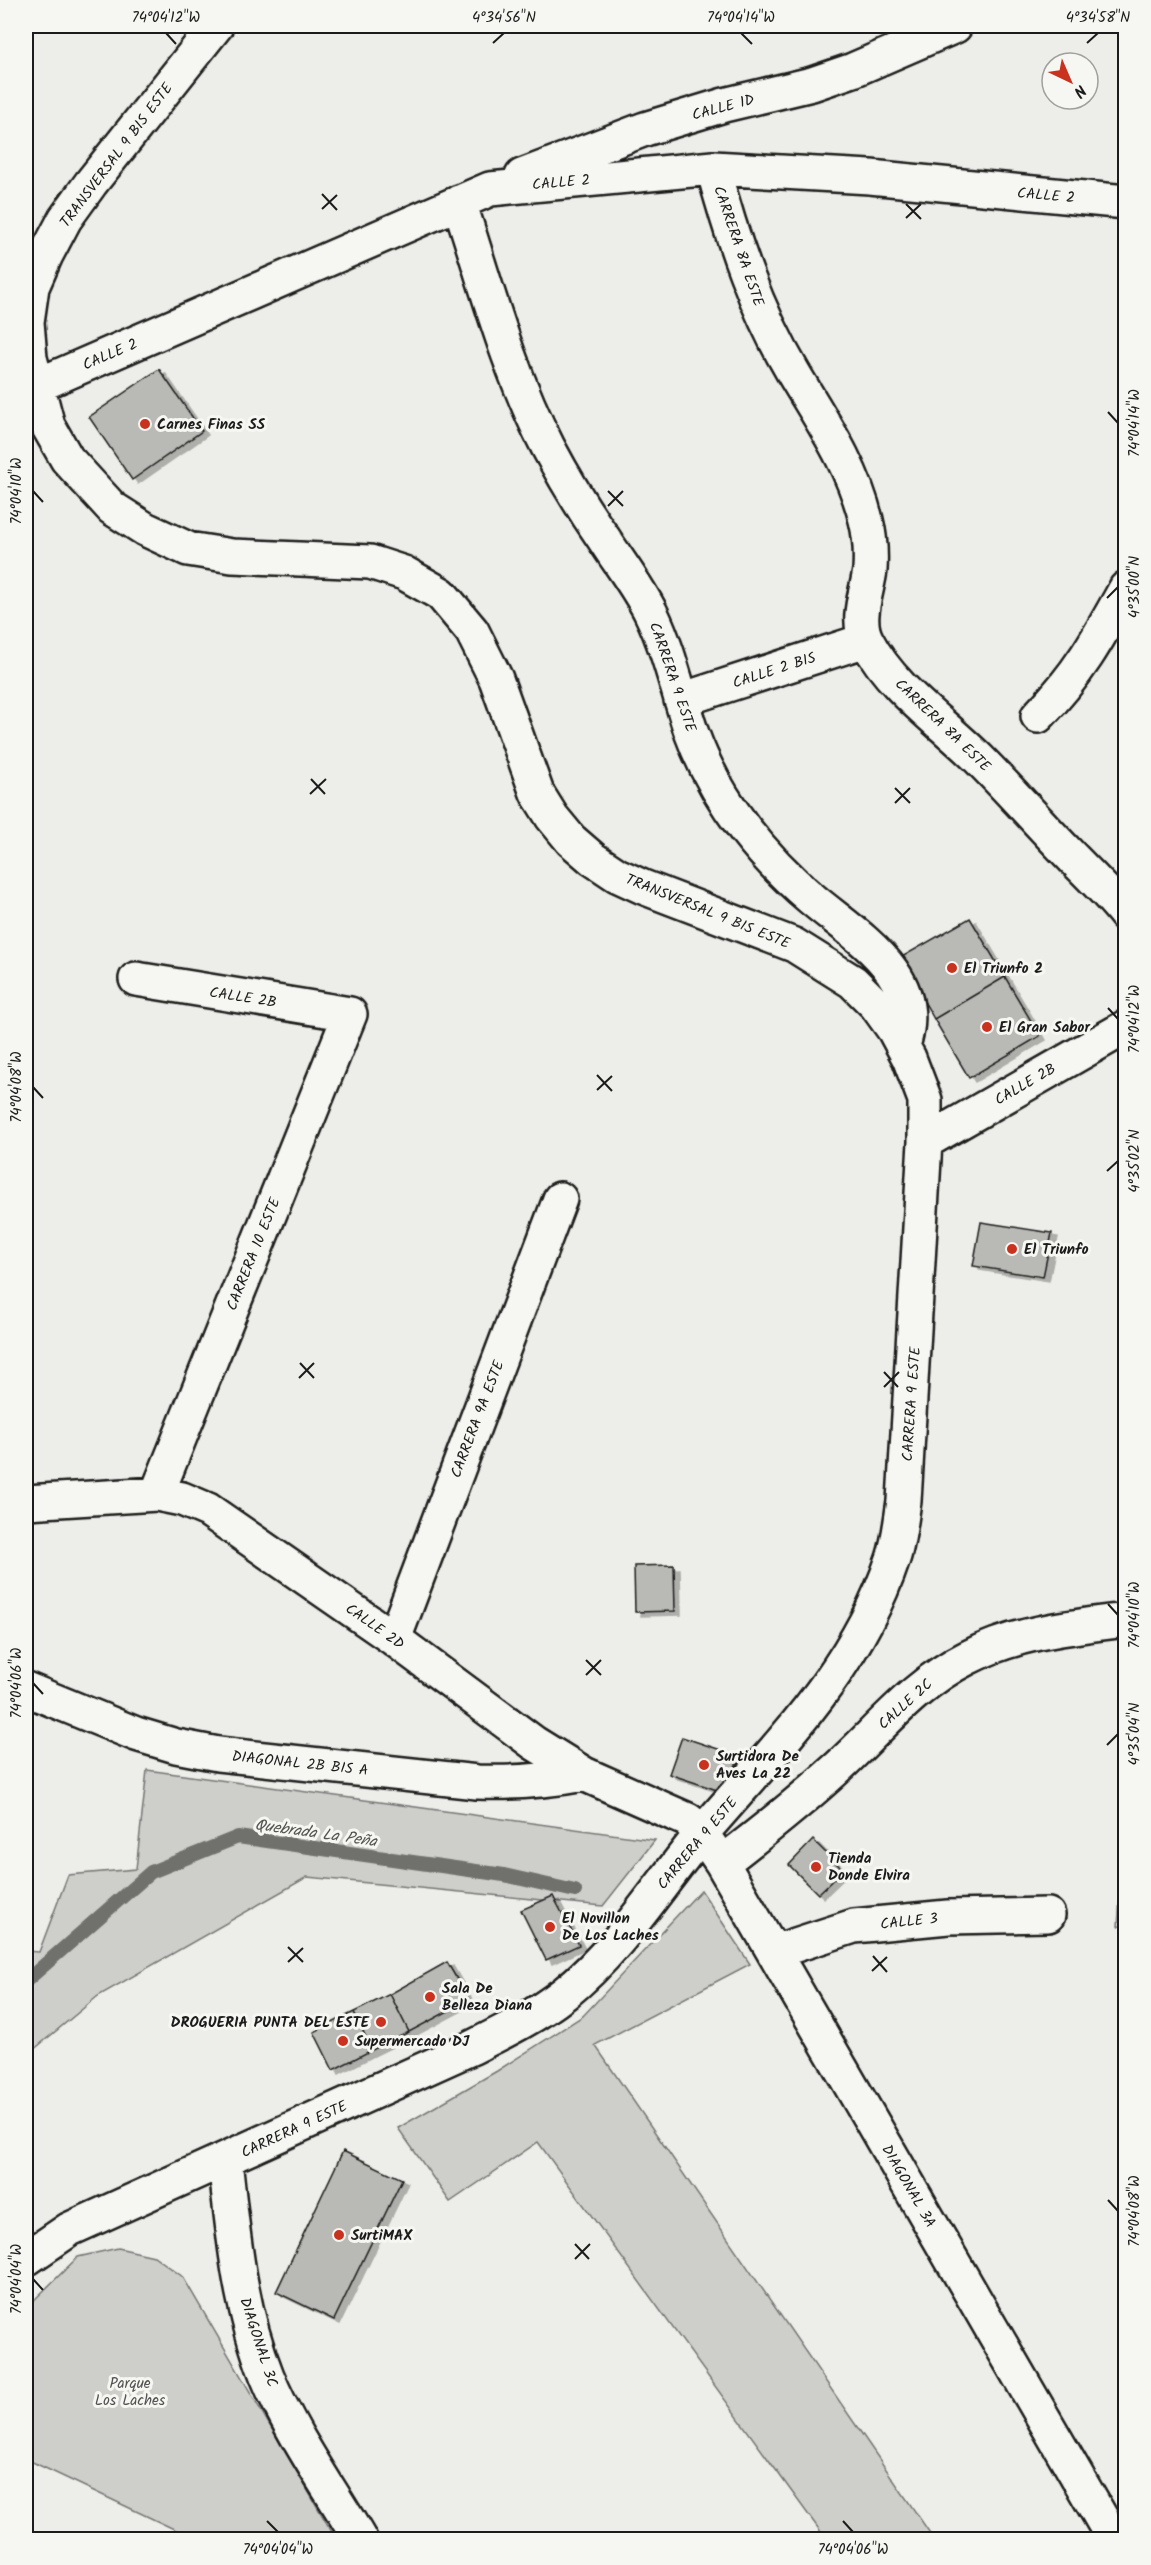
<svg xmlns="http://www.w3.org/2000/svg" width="1151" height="2565" viewBox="0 0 1151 2565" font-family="Kalam,sans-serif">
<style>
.green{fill:#cececb;stroke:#757574;stroke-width:1.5}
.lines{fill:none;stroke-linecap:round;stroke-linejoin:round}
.stream{stroke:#6f6f6d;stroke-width:14}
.building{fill:#b9b9b6;stroke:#1c1c1c;stroke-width:1.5;filter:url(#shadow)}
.minor-casing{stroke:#1c1c1c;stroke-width:38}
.minor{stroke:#f6f6f2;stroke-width:33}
.ticks{fill:none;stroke:#1c1c1c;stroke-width:2}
.poi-dot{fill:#c8321e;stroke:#f6f6f2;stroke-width:2}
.labels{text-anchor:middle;stroke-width:6;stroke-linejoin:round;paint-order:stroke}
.street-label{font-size:15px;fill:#1c1c1c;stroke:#f6f6f2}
.poi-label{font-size:15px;font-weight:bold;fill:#1c1c1c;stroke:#f6f6f2;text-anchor:start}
.park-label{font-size:15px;fill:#515151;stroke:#f6f6f2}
.water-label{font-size:16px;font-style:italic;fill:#535352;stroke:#f6f6f2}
.neatline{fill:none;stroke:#1c1c1c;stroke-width:2}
.ticks-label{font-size:15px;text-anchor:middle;fill:#1c1c1c}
</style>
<defs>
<filter id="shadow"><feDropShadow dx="6" dy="4" stdDeviation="0" flood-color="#0004"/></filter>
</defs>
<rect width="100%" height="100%" fill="#edede9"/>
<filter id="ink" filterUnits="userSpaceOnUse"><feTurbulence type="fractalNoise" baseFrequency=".0167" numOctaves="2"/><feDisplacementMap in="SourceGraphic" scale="12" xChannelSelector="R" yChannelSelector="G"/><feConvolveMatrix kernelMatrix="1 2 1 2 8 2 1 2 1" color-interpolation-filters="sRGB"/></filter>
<g filter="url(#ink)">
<!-- green -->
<path class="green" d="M 147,1770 L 655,1840 L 603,1906 L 307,1877 L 98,1996 L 26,2056 L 26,1951 L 39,1952 L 68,1875 L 136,1869 Z
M 1123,1853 L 1126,1853 L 1125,1927 L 1118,1926 Z
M 701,1890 L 750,1964 L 595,2045 L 934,2539 L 826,2539 L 538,2142 L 450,2202 L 398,2128 L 497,2071 L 583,2016 Z
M 118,2248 L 154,2256 L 183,2277 L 336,2539 L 195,2539 L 26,2459 L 26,2308 L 78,2257 Z"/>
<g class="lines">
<!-- stream -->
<path class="stream" d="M 26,1981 L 151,1872 L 238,1837 L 504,1875 L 575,1891"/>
</g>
<!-- building -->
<path class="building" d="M 159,369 L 202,431 L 132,480 L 89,417 Z
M 970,918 L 1005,977 L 934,1019 L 900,958 Z
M 1005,977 L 1040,1036 L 969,1078 L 934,1019 Z
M 981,1222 L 1052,1233 L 1043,1277 L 973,1266 Z
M 674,1565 L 675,1611 L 635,1612 L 634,1566 Z
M 682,1737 L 739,1756 L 726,1793 L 669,1774 Z
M 813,1840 L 843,1870 L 818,1894 L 789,1865 Z
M 553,1896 L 579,1945 L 546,1960 L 521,1910 Z
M 447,1962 L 469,2000 L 409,2032 L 390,1994 Z
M 390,1994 L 409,2032 L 372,2050 L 354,2012 Z
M 354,2012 L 372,2050 L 333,2070 L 314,2032 Z
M 343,2151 L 402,2179 L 334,2320 L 276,2292 Z"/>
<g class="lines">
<!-- minor casing -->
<g class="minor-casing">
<path id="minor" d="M 713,168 C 732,239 756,310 794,374 C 823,423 852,464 866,520 C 870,536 871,554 870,570 C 867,593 855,619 867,641 C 892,689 942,722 979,759 C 1009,789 1037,821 1067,852 C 1086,872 1108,892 1126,915
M 522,176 L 645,129 L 724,105 L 812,84 L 853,70 L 955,26
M 459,202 C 486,284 508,370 548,447 C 565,479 583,509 604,539 C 620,564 638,587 651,613 C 670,652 678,694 692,734 C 704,767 723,800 744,828 C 764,854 787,878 812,899 C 857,937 927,976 903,1045
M 36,386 L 490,189 L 713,168 L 870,177 L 1126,202
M 681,700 L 866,640
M 1038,716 C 1079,674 1098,639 1126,588
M 136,979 L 350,1014 L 157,1494
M 925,1142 L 1126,1027
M 26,1502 L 157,1494 L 182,1499 L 208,1510 L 394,1639 L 534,1743 L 584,1774 L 688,1820 L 702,1834 L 722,1863 L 1114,2540
M 394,1639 L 560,1199
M 26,1689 L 136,1734 L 176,1746 L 218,1754 L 477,1782 C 513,1783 547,1781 584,1774
M 722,1863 C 761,1833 799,1803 835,1770 C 878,1731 913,1685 967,1658 C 1017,1632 1071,1627 1126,1620
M 774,1952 L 854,1926 L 948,1917 L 1048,1915
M 225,2160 C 233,2233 239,2306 267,2376 C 290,2432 329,2487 360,2540
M 26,2259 L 70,2229 L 471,2048 C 503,2032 536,2016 565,1993 C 620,1949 658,1886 703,1832 C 777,1746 856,1670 893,1559 C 899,1541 901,1520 904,1501 L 925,1142 L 925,1100 L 909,1058 L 894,1030 L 876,1005 L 853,982 L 794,945 L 643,887 L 617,875 L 593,859 L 571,840 L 552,817 L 537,793 L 496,679 L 472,631 L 441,594 L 404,573 L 370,562 L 232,556 L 188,549 L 145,529 L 112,508 L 67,459 L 48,426 L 30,358 L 27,322 L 32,287 L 46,255 L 65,219 L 91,183 L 216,26"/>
</g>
<!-- minor -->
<use href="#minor" class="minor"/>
</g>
</g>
<!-- ticks -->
<path class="ticks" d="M 166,33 L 176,44M 741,33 L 752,44M 493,43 L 504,33M 1087,43 L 1098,33M 322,194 L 337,210M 906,204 L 921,219M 322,209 L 337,195M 906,218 L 921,204M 1108,412 L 1118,423M 33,491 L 43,502M 608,491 L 623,506M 608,506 L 623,491M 1107,598 L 1118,587M 311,779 L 325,794M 895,788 L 910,803M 310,794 L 326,779M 895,803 L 910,788M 1108,1008 L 1118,1019M 597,1075 L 612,1091M 33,1087 L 43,1098M 597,1090 L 612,1076M 1107,1171 L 1118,1161M 300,1363 L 314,1378M 884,1372 L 898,1387M 299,1378 L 314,1363M 884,1387 L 899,1372M 1108,1604 L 1118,1615M 586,1660 L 601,1675M 586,1675 L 601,1660M 33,1683 L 43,1694M 1107,1745 L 1118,1734M 288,1947 L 303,1962M 873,1956 L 887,1972M 288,1962 L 303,1948M 872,1971 L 887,1957M 1108,2200 L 1118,2211M 575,2244 L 589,2259M 575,2259 L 590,2244M 33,2279 L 43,2290M 267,2521 L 278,2532M 843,2521 L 853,2532"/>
<!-- markers -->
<g class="poi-dot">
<circle cx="145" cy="424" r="6"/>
<circle cx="952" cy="968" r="6"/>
<circle cx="987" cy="1027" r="6"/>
<circle cx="1012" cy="1249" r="6"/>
<circle cx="704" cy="1765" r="6"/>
<circle cx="816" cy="1867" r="6"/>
<circle cx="550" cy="1927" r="6"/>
<circle cx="430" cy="1997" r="6"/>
<circle cx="381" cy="2022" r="6"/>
<circle cx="343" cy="2041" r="6"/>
<circle cx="339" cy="2235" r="6"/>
</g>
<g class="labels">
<!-- street labels -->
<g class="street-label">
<text transform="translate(723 107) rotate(-15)" y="5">CALLE 1D</text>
<text transform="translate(116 155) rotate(-53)" y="5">TRANSVERSAL 9 BIS ESTE</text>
<text transform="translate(561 182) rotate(-5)" y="5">CALLE 2</text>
<text transform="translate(1046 195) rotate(5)" y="5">CALLE 2</text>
<text transform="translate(739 246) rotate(71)" y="5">CARRERA 8A ESTE</text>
<text transform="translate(110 354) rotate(-23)" y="5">CALLE 2</text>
<text transform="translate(774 670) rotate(-18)" y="5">CALLE 2 BIS</text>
<text transform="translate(673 677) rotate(71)" y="5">CARRERA 9 ESTE</text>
<text transform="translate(943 725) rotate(44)" y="5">CARRERA 8A ESTE</text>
<text transform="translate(708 911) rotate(22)" y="5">TRANSVERSAL 9 BIS ESTE</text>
<text transform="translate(243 997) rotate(9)" y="5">CALLE 2B</text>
<text transform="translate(1025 1084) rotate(-30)" y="5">CALLE 2B</text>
<text transform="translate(253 1254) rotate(-68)" y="5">CARRERA 10 ESTE</text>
<text transform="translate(911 1404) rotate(-86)" y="5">CARRERA 9 ESTE</text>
<text transform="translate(477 1419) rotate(-69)" y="5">CARRERA 9A ESTE</text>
<text transform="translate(375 1626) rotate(35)" y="5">CALLE 2D</text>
<text transform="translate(905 1704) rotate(-42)" y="5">CALLE 2C</text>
<text transform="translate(300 1763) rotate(6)" y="5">DIAGONAL 2B BIS A</text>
<text transform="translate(697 1843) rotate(-50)" y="5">CARRERA 9 ESTE</text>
<text transform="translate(909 1921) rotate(-6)" y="5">CALLE 3</text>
<text transform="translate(294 2129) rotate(-25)" y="5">CARRERA 9 ESTE</text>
<text transform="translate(909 2186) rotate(60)" y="5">DIAGONAL 3A</text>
<text transform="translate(259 2342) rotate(72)" y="5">DIAGONAL 3C</text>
</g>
<!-- poi labels -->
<g class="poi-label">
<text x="157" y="429">Carnes Finas SS</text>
<text x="964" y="973">El Triunfo 2</text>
<text x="999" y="1032">El Gran Sabor</text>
<text x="1024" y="1254">El Triunfo</text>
<text x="716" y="1761">Surtidora De<tspan x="716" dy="17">Aves La 22</tspan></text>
<text x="828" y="1863">Tienda<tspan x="828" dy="17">Donde Elvira</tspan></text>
<text x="562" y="1923">El Novillon<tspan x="562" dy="17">De Los Laches</tspan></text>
<text x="442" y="1993">Sala De<tspan x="442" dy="17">Belleza Diana</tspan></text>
<text x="369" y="2027" text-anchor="end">DROGUERIA PUNTA DEL ESTE</text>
<text x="355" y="2046">Supermercado DJ</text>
<text x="351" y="2240">SurtiMAX</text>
</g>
<!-- park labels -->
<g class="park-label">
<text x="130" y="2388">Parque<tspan x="130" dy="17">Los Laches</tspan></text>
</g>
<!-- water labels -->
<g class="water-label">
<text transform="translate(316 1832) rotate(8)" y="6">Quebrada La Peña</text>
</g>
</g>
<!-- margin -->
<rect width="1151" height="2565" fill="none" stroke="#f6f6f2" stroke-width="66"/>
<!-- north arrow -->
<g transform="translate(1070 81) rotate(136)"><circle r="28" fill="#f6f6f2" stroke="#9f9f9c" stroke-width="1.5"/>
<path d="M0-4.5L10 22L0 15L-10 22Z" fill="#c8321e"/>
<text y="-9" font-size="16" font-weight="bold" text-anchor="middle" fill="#1c1c1c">N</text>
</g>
<rect x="33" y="33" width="1085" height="2499" class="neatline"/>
<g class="ticks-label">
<text x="166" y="22">74°04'12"W</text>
<text x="504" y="22">4°34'56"N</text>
<text x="741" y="22">74°04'14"W</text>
<text x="1098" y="22">4°34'58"N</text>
<text transform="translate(1134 423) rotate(-90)" y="5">74°04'14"W</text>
<text transform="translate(16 491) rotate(-90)" y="5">74°04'10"W</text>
<text transform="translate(1134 587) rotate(-90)" y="5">4°35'00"N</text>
<text transform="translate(1134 1019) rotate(-90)" y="5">74°04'12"W</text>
<text transform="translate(16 1087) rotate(-90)" y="5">74°04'08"W</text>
<text transform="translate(1134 1161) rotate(-90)" y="5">4°35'02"N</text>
<text transform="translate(1134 1615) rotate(-90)" y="5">74°04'10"W</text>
<text transform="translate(16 1683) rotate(-90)" y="5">74°04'06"W</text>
<text transform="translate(1134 1734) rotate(-90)" y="5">4°35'04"N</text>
<text transform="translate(1134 2211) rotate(-90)" y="5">74°04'08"W</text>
<text transform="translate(16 2279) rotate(-90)" y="5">74°04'04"W</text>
<text x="278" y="2554">74°04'04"W</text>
<text x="853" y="2554">74°04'06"W</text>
</g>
</svg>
